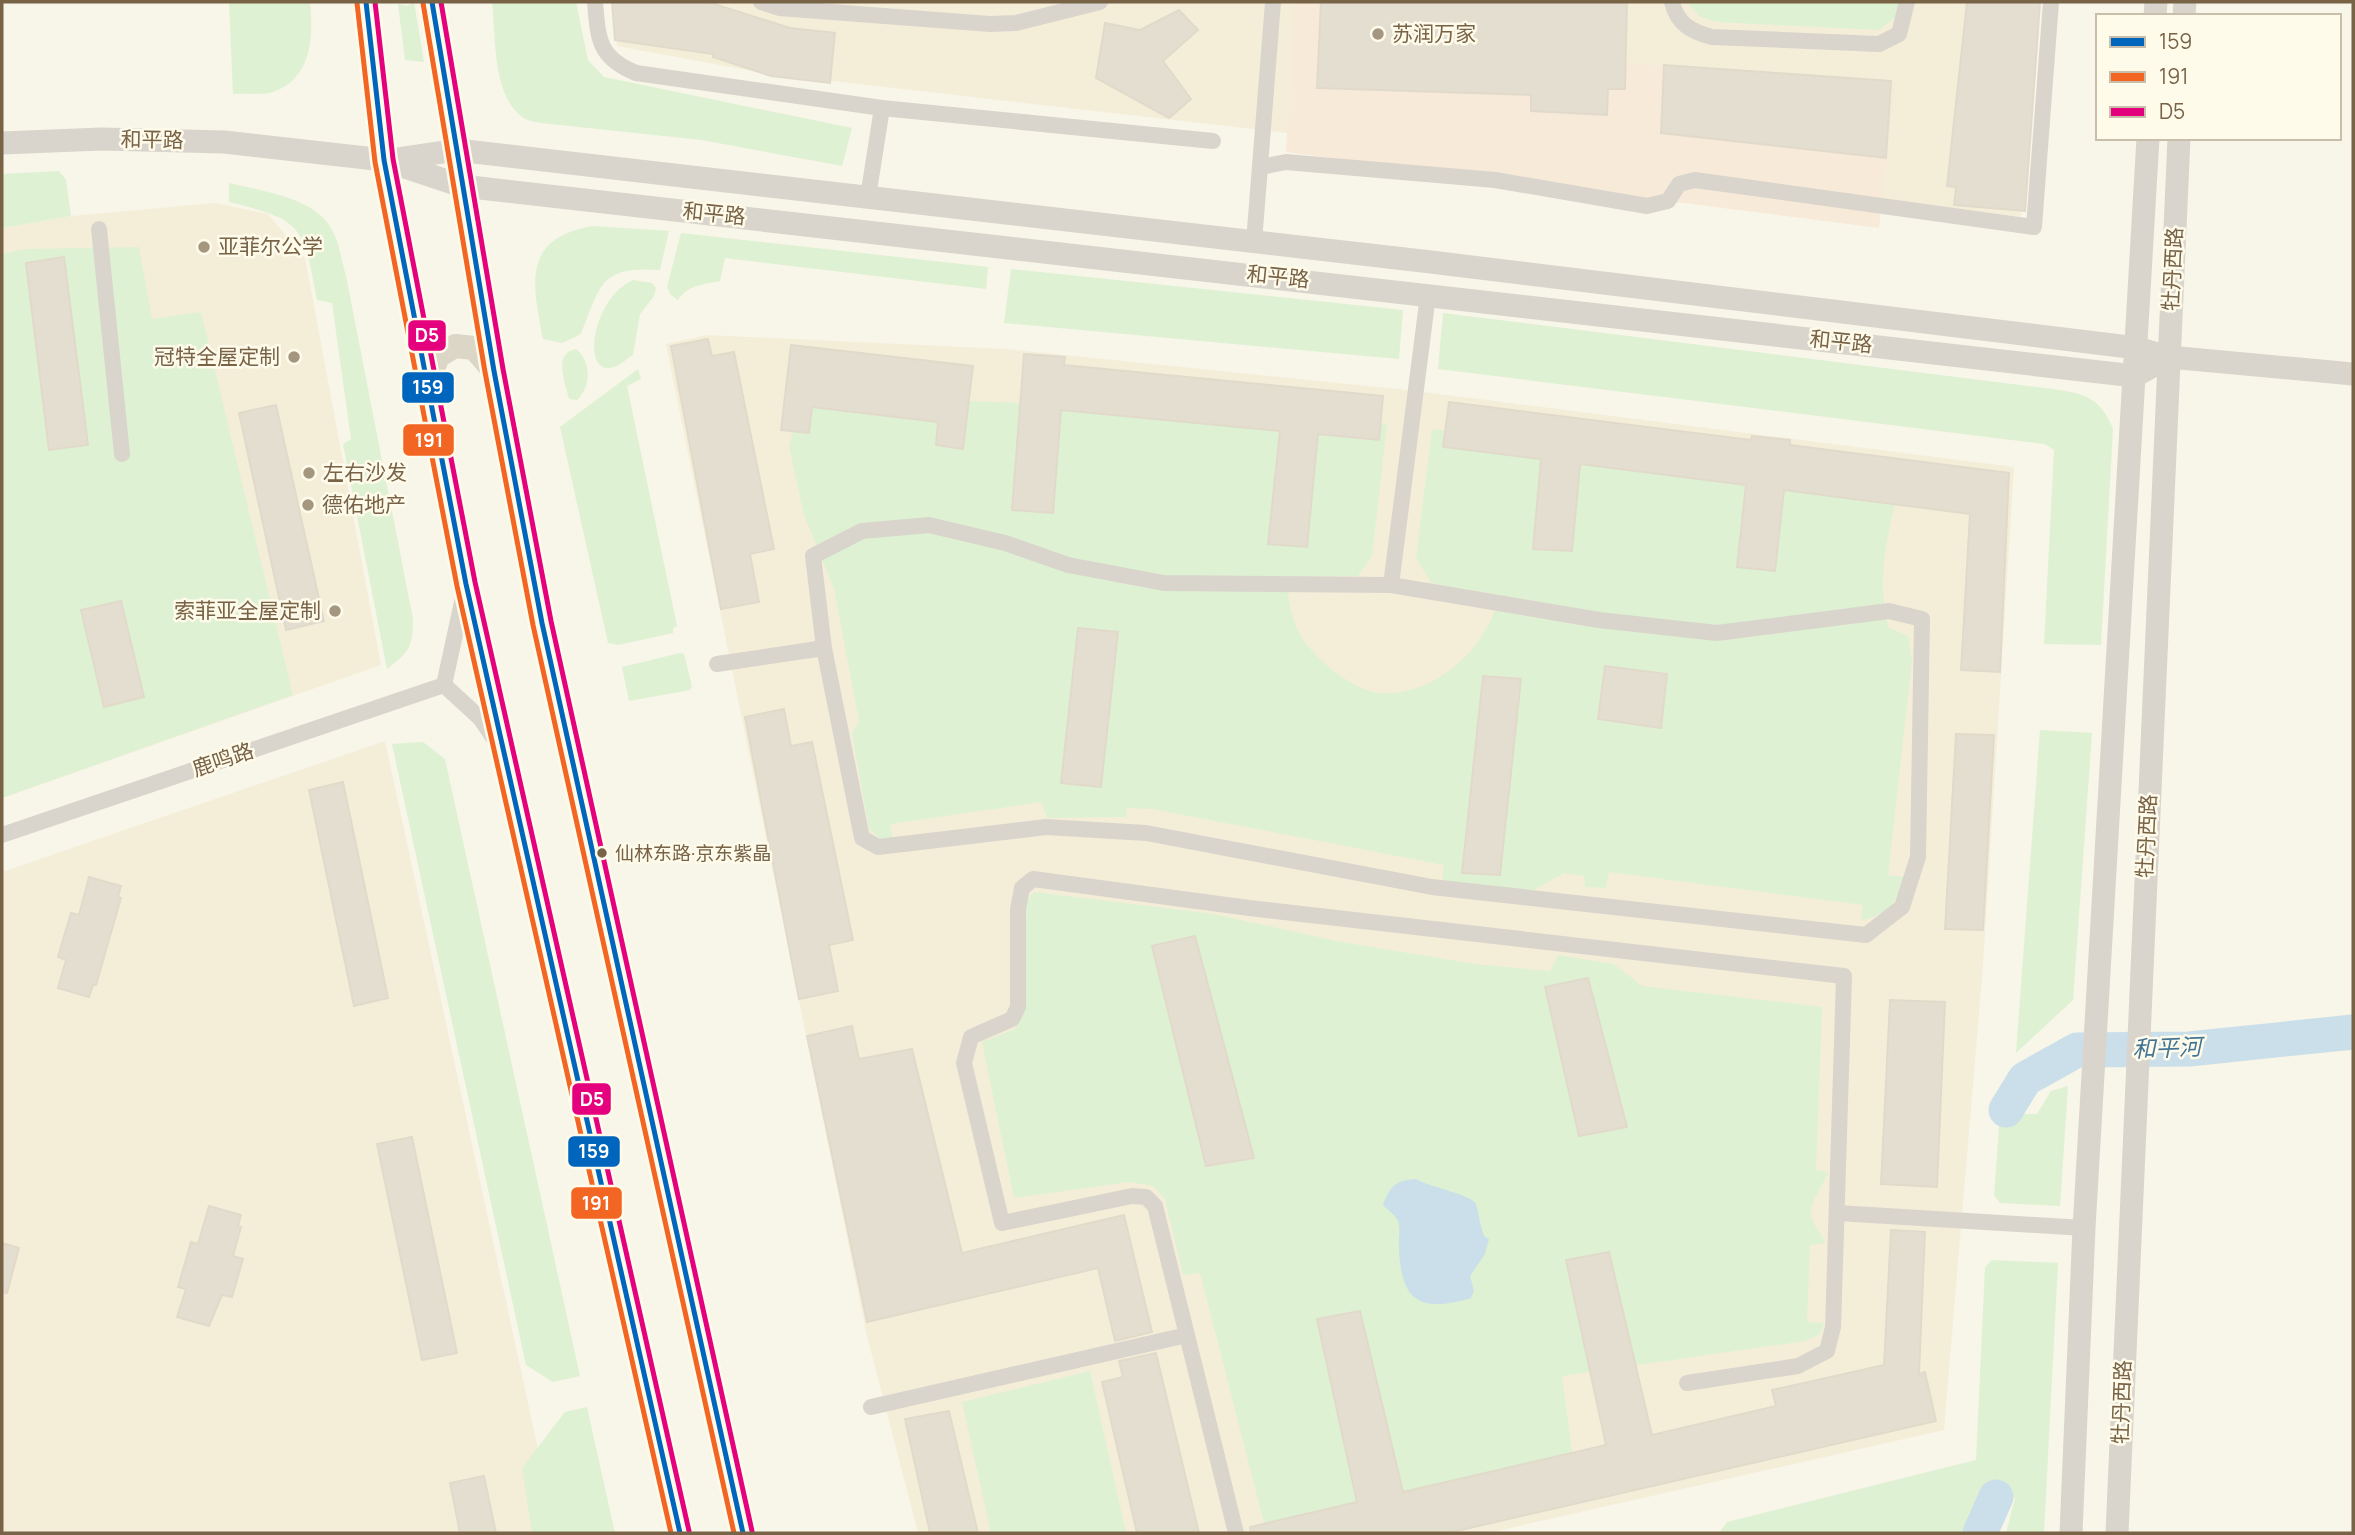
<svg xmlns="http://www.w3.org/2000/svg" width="2355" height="1535" viewBox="0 0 2355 1535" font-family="Manrope,'Noto Sans SC',sans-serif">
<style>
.residential{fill:#f4eed9}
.commercial{fill:#f7ead9}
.green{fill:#def1d2}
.water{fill:#cadfe9}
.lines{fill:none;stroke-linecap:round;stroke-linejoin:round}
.river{stroke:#cadfe9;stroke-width:35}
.building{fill:#e4ded0;stroke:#e1dacb;stroke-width:2}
.street{stroke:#dad5cc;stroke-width:16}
.secondary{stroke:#dad5cc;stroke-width:23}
.primary{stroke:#dbd6c6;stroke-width:24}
.bus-1-casing{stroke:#fffbeb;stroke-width:10}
.bus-2-casing{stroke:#fffbeb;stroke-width:10}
.bus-3-casing{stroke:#fffbeb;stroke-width:10}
.bus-1{stroke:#0065bd;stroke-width:5}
.bus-2{stroke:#f26522;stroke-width:5}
.bus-3{stroke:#e5007d;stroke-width:5}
.poi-dot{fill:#a59680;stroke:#fffbeb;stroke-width:2.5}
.bus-dot{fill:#786347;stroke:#fffbeb;stroke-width:2.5}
.labels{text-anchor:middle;stroke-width:5;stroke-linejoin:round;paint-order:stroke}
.bus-label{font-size:19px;fill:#786347;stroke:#fffbeb;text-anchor:start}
.poi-label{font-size:21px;fill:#786347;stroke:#fffbeb;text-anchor:start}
.street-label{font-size:21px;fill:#786347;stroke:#fffbeb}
.water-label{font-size:23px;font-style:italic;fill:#427594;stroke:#fffbeb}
.line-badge{stroke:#fffbeb;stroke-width:2.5}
.badge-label{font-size:19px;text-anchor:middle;font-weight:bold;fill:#fff}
</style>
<rect width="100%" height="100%" fill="#f8f5e9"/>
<!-- residential -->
<path class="residential" d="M 615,2 L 2039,2 L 2021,217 L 763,73 L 617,46 Z
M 215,203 L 268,214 L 305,258 L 381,665 L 2,798 L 2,228 L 71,216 Z
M 707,335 L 1006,349 L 1407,390 L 2014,467 L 1983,965 L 1944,1430 L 1488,1533 L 918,1533 L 867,1336 L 666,344 Z
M 385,741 L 556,1533 L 2,1533 L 2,872 Z"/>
<!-- commercial -->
<path class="commercial" d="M 1294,2 L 1599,2 L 1597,61 L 1896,82 L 1879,228 L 1286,152 Z"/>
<!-- green -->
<path class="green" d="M 229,2 L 310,2 C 313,33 313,75 278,90 C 266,96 246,93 233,94 Z
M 414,2 L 424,62 L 405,60 L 398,4 L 407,6 Z
M 492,2 L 576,2 L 588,60 L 604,77 L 852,128 L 842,166 L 702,140 L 541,123 C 535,122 525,120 521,116 C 492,93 496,35 492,2 Z
M 1687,2 L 1902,2 L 1899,15 L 1879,30 L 1716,22 L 1699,16 Z
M 59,171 L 66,180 L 71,216 L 2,228 L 2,174 Z
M 229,183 C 264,192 319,197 334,234 C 340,247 342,263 346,276 L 413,619 C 413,647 409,652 387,669 L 343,444 L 351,439 L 332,303 L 317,300 C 303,226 304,220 229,202 Z
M 593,226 L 669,231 L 660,270 C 600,266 601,284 581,334 L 562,343 L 543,339 C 532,283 522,238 593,226 Z
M 681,233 L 988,267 L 986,289 L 725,258 L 720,281 C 705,284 687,285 678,300 L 670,294 L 667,287 Z
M 139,247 L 152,319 L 201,312 L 293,695 L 2,798 L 2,254 L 25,249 Z
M 1011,269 L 1403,310 L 1399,359 L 1004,323 Z
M 633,280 L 652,283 L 656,288 L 654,296 L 640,314 L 633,355 C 627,358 621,365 614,367 C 580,378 592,298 633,280 Z
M 1443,313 L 2053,389 C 2085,394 2100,397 2113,429 L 2101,645 L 2044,644 L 2054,450 L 2045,444 L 1438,369 Z
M 576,349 C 592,362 591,387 577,400 L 569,399 C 566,384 552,353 576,349 Z
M 638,369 L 641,379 L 627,386 L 677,626 L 673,628 L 673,633 L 618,645 L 608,643 L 560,427 Z
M 801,395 L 1050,404 L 1387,424 L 1372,556 L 1358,576 L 1288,577 C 1287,597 1290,615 1300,634 C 1312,657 1353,691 1380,693 C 1435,697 1489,647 1499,595 L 1432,584 L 1416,558 L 1432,429 L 1898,492 C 1886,540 1877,578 1888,627 L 1908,636 L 1912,660 L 1888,875 L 1904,877 C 1899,902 1887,916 1861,920 L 1863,905 L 1609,872 L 1606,888 L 1585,887 L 1584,876 L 1564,873 L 1529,893 L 1442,880 L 1444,865 L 1153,809 L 1127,808 L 1126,817 L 1047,818 L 1042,802 L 890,824 L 893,838 L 879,838 L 869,829 L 852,734 L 859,721 L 834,589 L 804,515 L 789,447 Z
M 680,653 L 684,654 L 692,686 L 690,690 L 629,701 L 622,667 Z
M 2040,730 L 2092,733 L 2073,1000 L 2016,1053 Z
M 423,742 L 445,759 L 580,1376 L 553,1382 L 526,1365 L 392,744 Z
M 1034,892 L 1214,914 L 1341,942 L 1475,964 L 1550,971 L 1558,955 L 1614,964 L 1642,986 L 1822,1007 L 1816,1170 L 1828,1172 C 1823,1187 1807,1204 1812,1219 C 1814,1226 1822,1234 1825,1243 L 1810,1245 L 1807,1322 L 1824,1323 L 1819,1335 L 1805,1341 L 1562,1376 L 1573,1459 L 1265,1527 L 1200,1273 L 1183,1275 L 1165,1199 L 1153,1186 L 1130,1182 L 1014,1198 L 982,1042 L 1015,1029 L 1022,1011 L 1027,900 Z
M 2068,1086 L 2060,1206 L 2000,1203 L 1994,1195 L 2000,1114 L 2037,1114 L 2051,1091 Z
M 1992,1260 L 2058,1263 L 2044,1533 L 2006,1533 L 2015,1498 L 1982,1495 L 1976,1515 L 1961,1533 L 1719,1533 L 1727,1522 L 1976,1460 L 1985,1267 Z
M 1090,1371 L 1126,1533 L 991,1533 L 962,1402 Z
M 587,1407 L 615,1533 L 532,1533 L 522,1468 L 565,1412 Z"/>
<!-- water -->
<path class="water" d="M 1416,1179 C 1429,1187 1473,1195 1476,1204 C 1479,1214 1480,1225 1484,1236 L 1489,1239 L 1485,1254 L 1470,1276 L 1474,1291 L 1471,1298 C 1420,1313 1401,1302 1399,1248 C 1398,1241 1401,1228 1398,1221 C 1396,1216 1387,1209 1383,1205 C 1390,1186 1396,1180 1416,1179 Z"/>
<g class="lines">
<!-- river -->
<path class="river" d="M 2006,1110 L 2025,1079 L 2077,1050 L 2189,1049 L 2353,1032
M 1980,1533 L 1996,1497"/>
</g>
<!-- building -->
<path class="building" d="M 612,2 L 708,2 L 790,28 L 835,33 L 830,83 L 771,76 L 713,57 L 713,54 L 615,40 Z
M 1321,2 L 1627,2 L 1625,89 L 1608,89 L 1607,115 L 1531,111 L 1531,95 L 1317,88 Z
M 1967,2 L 2040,2 L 2025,211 L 1954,205 L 1956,187 L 1947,186 Z
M 1179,10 L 1198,30 L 1163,61 L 1191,99 L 1169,118 L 1096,78 L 1105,23 L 1140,30 Z
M 1664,65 L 1891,81 L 1886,158 L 1661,133 Z
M 64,257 L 88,445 L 49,450 L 26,263 Z
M 708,339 L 712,356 L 734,352 L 774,549 L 750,554 L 759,602 L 721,609 L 671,346 Z
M 791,345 L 973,366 L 963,449 L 936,445 L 938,422 L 812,407 L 809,433 L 781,430 Z
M 1024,354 L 1065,357 L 1064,365 L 1383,396 L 1379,440 L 1318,434 L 1307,547 L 1268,544 L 1280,431 L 1061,410 L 1053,513 L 1012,510 Z
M 1449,402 L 1751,440 L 1752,436 L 1790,440 L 1790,445 L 2009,473 L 2000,672 L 1961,670 L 1970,514 L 1784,490 L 1775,571 L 1737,567 L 1746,485 L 1580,464 L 1572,551 L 1533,549 L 1541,459 L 1443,447 Z
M 276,405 L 324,621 L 286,630 L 239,413 Z
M 121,601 L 144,697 L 104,707 L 81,610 Z
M 1078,628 L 1118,632 L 1101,787 L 1061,783 Z
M 1605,666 L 1667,674 L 1661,728 L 1598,719 Z
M 1483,676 L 1521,679 L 1500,875 L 1462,873 Z
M 784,709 L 791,746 L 812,742 L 853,940 L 829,945 L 838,991 L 799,999 L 745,717 Z
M 1956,734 L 1994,735 L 1983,930 L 1945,929 Z
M 343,782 L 388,998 L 354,1006 L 309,790 Z
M 89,877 L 121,886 L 118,897 L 121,898 L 96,985 L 93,985 L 89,997 L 58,988 L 66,960 L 58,957 L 71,913 L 79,915 Z
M 1195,936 L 1254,1158 L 1206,1166 L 1152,946 Z
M 1588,978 L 1627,1127 L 1579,1136 L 1545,987 Z
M 1890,1000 L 1945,1002 L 1937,1187 L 1881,1184 Z
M 852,1026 L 859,1059 L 912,1049 L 962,1253 L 1124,1215 L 1152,1332 L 1115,1341 L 1098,1268 L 867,1322 L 807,1036 Z
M 412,1137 L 457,1353 L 422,1360 L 377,1144 Z
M 209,1206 L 241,1215 L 238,1226 L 241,1227 L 233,1256 L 243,1259 L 232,1297 L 222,1295 L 209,1326 L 177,1317 L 186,1289 L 178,1287 L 191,1242 L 198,1244 Z
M 1891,1230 L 1925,1232 L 1919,1374 L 1925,1372 L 1936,1421 L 1448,1533 L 1251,1533 L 1250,1527 L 1357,1502 L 1317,1319 L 1360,1311 L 1403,1492 L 1606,1445 L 1566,1260 L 1609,1252 L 1652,1435 L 1776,1406 L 1772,1390 L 1884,1365 Z
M 2,1243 L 19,1248 L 7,1293 L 2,1292 Z
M 1156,1353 L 1199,1533 L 1137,1533 L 1102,1382 L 1123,1377 L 1119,1361 Z
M 949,1411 L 978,1533 L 930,1533 L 905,1419 Z
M 484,1476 L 496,1533 L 460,1533 L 450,1483 Z"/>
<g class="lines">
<!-- street -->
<path class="street" d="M 595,2 C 598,40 599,58 636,73 L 882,108 L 1213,141
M 761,2 L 779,8 L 990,24 L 1016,23 L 1100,2
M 1672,2 C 1677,24 1692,32 1712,37 L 1879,44 L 1899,34 L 1907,2
M 1261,167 L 1286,162 L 1495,180 L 1647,206 L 1668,201 L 1679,184 L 1695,180 L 2034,227 L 2051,2
M 868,197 L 882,108
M 99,229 L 122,454
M 1254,242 L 1273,2
M 929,525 L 1005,543 L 1068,565 L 1164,583 L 1391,585 L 1599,620 L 1717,633 L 1889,611 L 1922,619 L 1918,857 L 1902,907 L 1866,935 L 1432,887 L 1146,833 L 1046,827 L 878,847 L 862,838 L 824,648 L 813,556 L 862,531 Z
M 1391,585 L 1428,295
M 464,593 L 444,685 L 480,718 L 497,743
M 717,664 L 824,648
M 2,835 L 444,685
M 1838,1213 L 2084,1228
M 871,1407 L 1187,1335
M 1236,1533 L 1155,1206 L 1146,1197 L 1132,1196 L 1002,1223 L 964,1063 L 971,1037 L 1012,1019 L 1018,1007 L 1018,909 L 1022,888 L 1033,879 L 1249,908 L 1844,976 L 1833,1327 L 1827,1351 L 1798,1366 L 1687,1383"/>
<!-- secondary -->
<path class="secondary" d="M 2155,16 L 2156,2
M 2184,16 L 2185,2
M 2,143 L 102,139 L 224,142 L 384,160 L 462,186 L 2135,376 L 2169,357
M 390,160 L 457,150 L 1431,262 L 2137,348 L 2169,357 L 2353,374
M 2071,1533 L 2084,1228 L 2148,138
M 2117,1533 L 2179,138"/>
<!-- primary -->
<path class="primary" d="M 366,2 L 384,160 L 466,584 L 680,1533
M 432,2 L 494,371 L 542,623 L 743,1533
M 428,382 L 438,356 L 455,346 L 474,348 L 494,371"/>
<!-- bus-1 casing -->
<g class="bus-1-casing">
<path id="bus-1" d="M 366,2 L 384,160 L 466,584 L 680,1533
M 432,2 L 494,371 L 542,623 L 743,1533"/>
</g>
<!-- bus-2 casing -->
<g class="bus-2-casing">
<path id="bus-2" d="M 357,3 L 375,162 L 457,586 L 671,1533
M 423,3 L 485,372 L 533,625 L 734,1533"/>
</g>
<!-- bus-3 casing -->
<g class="bus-3-casing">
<path id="bus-3" d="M 375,2 L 393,159 L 475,582 L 689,1531
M 441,2 L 503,369 L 551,621 L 752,1531"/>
</g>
<!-- bus-1 -->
<use href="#bus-1" class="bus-1"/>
<!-- bus-2 -->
<use href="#bus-2" class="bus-2"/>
<!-- bus-3 -->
<use href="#bus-3" class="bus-3"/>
</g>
<!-- markers -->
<g class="poi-dot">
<circle cx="1378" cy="34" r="7"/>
<circle cx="204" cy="247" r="7"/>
<circle cx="294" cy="357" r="7"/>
<circle cx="309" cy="473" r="7"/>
<circle cx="308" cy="505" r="7"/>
<circle cx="335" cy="611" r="7"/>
</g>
<circle class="bus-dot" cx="602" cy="853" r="6"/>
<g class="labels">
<!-- bus labels -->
<g class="bus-label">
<text x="615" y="860">仙林东路·京东紫晶</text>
</g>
<!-- poi labels -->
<g class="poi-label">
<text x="1392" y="41">苏润万家</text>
<text x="218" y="254">亚菲尔公学</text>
<text x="280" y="364" text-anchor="end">冠特全屋定制</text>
<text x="323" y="480">左右沙发</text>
<text x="322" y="512">德佑地产</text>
<text x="321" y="618" text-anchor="end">索菲亚全屋定制</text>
</g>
<!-- street labels -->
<g class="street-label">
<text transform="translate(152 140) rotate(1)" y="7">和平路</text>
<text transform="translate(714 214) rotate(6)" y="7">和平路</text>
<text transform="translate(2173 269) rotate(-87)" y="7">牡丹西路</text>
<text transform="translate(1278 277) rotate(6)" y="7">和平路</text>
<text transform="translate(1841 342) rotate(6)" y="7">和平路</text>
<text transform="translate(223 760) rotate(-19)" y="7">鹿鸣路</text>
<text transform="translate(2147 836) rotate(-87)" y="7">牡丹西路</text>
<text transform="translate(2122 1402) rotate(-88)" y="7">牡丹西路</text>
</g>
<!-- water labels -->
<g class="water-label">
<text transform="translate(2167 1048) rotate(-2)" y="8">和平河</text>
</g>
</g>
<g class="line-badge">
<rect x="407" y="319" width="40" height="33" rx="7" fill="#e5007d"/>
<rect x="401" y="371" width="54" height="33" rx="7" fill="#0065bd"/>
<rect x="402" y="423" width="53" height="34" rx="7" fill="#f26522"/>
<rect x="571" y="1082" width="41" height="34" rx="7" fill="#e5007d"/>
<rect x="567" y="1135" width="54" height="33" rx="7" fill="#0065bd"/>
<rect x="570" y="1186" width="53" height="34" rx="7" fill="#f26522"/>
</g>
<g class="badge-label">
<text x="427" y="342">D5</text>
<text x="428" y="394">159</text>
<text x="429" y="447">191</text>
<text x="592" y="1106">D5</text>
<text x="594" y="1158">159</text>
<text x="596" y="1210">191</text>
</g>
<!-- border -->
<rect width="2355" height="1535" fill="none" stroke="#786347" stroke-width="7"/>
<!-- legend -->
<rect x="2096" y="14" width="245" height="126" fill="#fffbeb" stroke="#c9bea9" stroke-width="2"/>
<rect x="2110" y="37" width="35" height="10" fill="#0065bd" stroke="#c9bea9" stroke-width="2"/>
<text x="2159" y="49" font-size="21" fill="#786347">159</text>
<rect x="2110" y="72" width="35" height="10" fill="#f26522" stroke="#c9bea9" stroke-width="2"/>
<text x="2159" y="84" font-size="21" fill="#786347">191</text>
<rect x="2110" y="107" width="35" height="10" fill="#e5007d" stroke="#c9bea9" stroke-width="2"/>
<text x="2159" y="119" font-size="21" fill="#786347">D5</text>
</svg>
